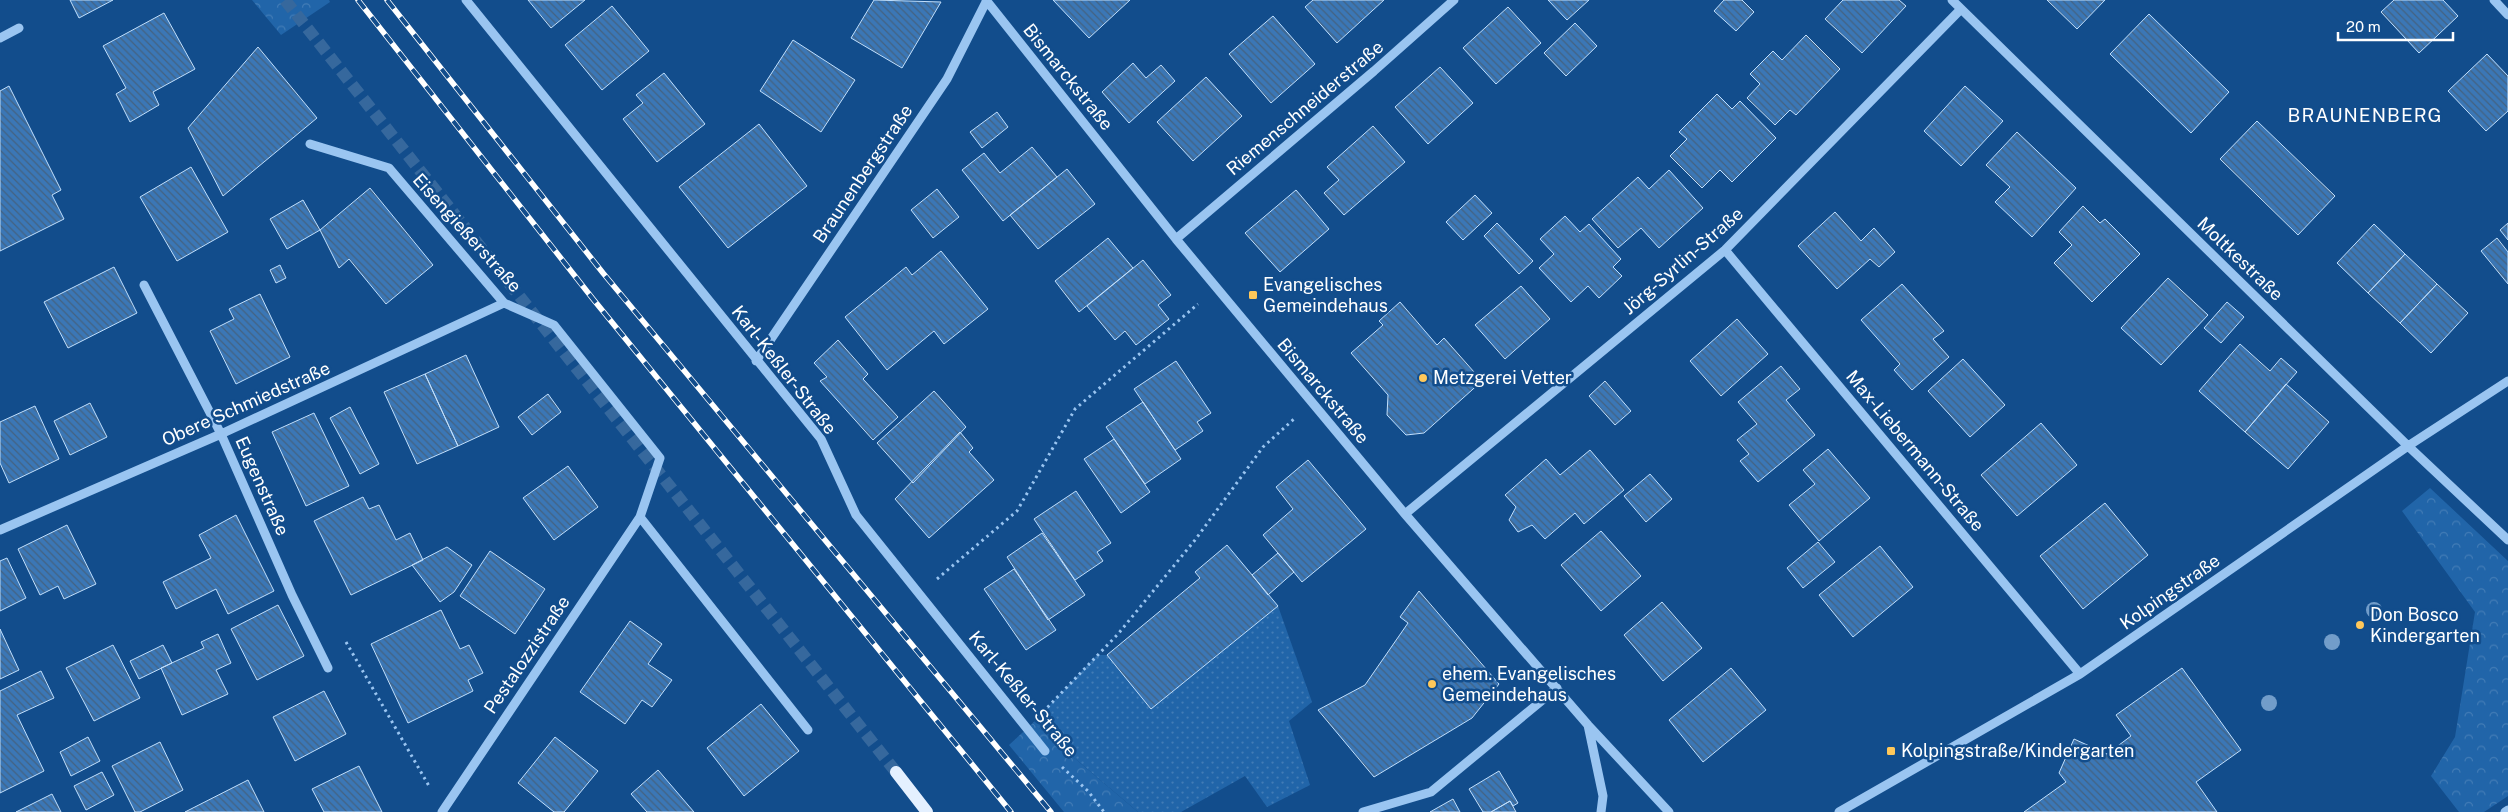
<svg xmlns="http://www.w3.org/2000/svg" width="2508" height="812" viewBox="0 0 2508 812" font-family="'Public Sans',sans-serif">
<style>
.grass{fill:url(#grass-dots)}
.forest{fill:url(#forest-crowns)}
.building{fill:url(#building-back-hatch);stroke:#c1dffc}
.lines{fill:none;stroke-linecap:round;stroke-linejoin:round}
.major-tunnel{stroke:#36689d;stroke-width:12;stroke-dasharray:12 6;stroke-linecap:butt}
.path{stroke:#9ac5f1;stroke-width:3;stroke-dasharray:2.5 4;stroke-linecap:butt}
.minor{stroke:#9ac5f1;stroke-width:9}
.major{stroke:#e4f0ff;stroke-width:12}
.rail-casing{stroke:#fff;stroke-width:5.5}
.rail{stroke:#124d8c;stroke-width:4;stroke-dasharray:11;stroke-linecap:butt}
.tree{fill:#729dca}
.poi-dot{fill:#ffc85a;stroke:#124d8c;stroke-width:2}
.labels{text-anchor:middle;stroke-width:5;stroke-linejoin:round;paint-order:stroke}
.street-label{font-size:18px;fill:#fff;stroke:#124d8c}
.poi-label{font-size:18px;fill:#fff;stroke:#124d8c;text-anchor:start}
.neighbourhood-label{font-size:19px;letter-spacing:1px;fill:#fff;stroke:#124d8c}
</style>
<defs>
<pattern id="grass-dots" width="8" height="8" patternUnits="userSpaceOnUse" patternTransform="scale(1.25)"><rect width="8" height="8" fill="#2165a9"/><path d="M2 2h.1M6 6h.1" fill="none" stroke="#427cb6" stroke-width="1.8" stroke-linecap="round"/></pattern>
<pattern id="forest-crowns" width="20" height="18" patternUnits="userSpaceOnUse" patternTransform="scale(1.25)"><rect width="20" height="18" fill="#2165a9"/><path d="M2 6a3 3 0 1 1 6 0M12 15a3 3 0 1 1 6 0" fill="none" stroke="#427cb6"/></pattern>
<pattern id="building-back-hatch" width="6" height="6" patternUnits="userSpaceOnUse" patternTransform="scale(1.25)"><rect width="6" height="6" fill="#3b77b6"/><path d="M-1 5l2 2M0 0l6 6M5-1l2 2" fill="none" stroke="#446281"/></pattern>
</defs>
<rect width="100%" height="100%" fill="#124d8c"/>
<!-- grass -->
<path class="grass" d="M 1278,606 L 1312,702 L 1289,721 L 1310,785 L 1267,807 L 1245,776 L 1181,812 L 1138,812 L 1033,723 L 1097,655 L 1107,655 L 1151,709 Z"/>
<!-- forest -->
<path class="forest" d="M 252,0 L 329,0 L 330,2 L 281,35 Z
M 2430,488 L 2508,561 L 2508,796 L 2484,812 L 2459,812 L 2431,776 L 2455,737 L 2475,612 L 2402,511 Z
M 1033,723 L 1138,812 L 1064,812 L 1009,745 Z"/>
<!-- building -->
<path class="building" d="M 70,0 L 113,0 L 79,18 Z
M 528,0 L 585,0 L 551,28 Z
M 874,0 L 941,2 L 902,68 L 851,38 Z
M 1053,0 L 1130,0 L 1089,38 Z
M 1313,0 L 1384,0 L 1337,43 L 1305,7 Z
M 1548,0 L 1589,0 L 1567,20 Z
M 1724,0 L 1742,0 L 1754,12 L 1736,31 L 1714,11 Z
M 1843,0 L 1899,0 L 1906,6 L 1862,53 L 1825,19 Z
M 2047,0 L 2105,0 L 2077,29 Z
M 2394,0 L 2443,0 L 2458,16 L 2419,53 L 2381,12 Z
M 612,6 L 649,51 L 602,90 L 565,45 Z
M 1508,7 L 1541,43 L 1496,84 L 1463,48 Z
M 164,13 L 195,69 L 153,92 L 159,105 L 130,122 L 116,94 L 126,88 L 103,46 Z
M 2149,14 L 2229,92 L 2191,133 L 2110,54 Z
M 1273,16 L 1315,64 L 1271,103 L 1229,54 Z
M 1575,23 L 1597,46 L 1566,76 L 1544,53 Z
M 1806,35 L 1840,69 L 1796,115 L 1790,110 L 1775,125 L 1747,98 L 1760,84 L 1750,74 L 1773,51 L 1782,60 Z
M 793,40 L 855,80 L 821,132 L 760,91 Z
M 258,47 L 317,118 L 223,196 L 188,128 Z
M 2487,54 L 2508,76 L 2508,111 L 2486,131 L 2448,91 Z
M 1133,63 L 1146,78 L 1161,65 L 1175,81 L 1129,123 L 1102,92 Z
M 1440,67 L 1473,103 L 1428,144 L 1395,107 Z
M 664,73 L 705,124 L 657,162 L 623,119 L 643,103 L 636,95 Z
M 1206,77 L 1242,116 L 1193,161 L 1157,122 Z
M 9,86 L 61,190 L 52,195 L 64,219 L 0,251 L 0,91 Z
M 1965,86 L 2003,121 L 1961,166 L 1924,131 Z
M 1717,94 L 1732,109 L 1740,101 L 1776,138 L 1732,182 L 1720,170 L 1702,188 L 1670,156 L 1687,139 L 1679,132 Z
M 997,112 L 1008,127 L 982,148 L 970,132 Z
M 2257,121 L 2335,196 L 2298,235 L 2220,159 Z
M 759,124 L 807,186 L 728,248 L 679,187 Z
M 1373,126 L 1405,162 L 1344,215 L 1324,193 L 1339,180 L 1327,167 Z
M 2017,132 L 2076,188 L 2032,237 L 1995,202 L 2010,187 L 1986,165 Z
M 1032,147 L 1057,177 L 1003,221 L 962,170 L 984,153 L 1000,173 Z
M 191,167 L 228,232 L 177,261 L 140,197 Z
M 1067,169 L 1095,204 L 1038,249 L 1010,215 Z
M 1669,170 L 1703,208 L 1659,248 L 1641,228 L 1618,248 L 1592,219 L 1638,177 L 1649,189 Z
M 370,188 L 433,265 L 386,304 L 349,259 L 339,268 L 320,230 Z
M 937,189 L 959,217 L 933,238 L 911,210 Z
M 1296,190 L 1329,229 L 1280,272 L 1245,233 Z
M 1475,195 L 1492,213 L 1463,240 L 1446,222 Z
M 303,200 L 320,230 L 287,249 L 270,219 Z
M 2083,206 L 2100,223 L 2105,219 L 2140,254 L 2092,302 L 2054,263 L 2072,245 L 2059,232 Z
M 1835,212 L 1861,241 L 1874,228 L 1895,252 L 1879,267 L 1870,259 L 1837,289 L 1798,246 Z
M 1565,216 L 1580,232 L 1589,224 L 1621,259 L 1613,267 L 1622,276 L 1599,298 L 1588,286 L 1571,302 L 1539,268 L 1554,254 L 1540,239 Z
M 1497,223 L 1533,261 L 1519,274 L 1484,236 Z
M 2508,223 L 2508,240 L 2500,230 Z
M 2374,224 L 2405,254 L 2368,293 L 2337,263 Z
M 1108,238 L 1133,268 L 1079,312 L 1055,281 Z
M 2497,238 L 2508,252 L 2508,284 L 2481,251 Z
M 941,251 L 988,309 L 944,344 L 934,331 L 887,370 L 845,317 L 906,267 L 912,275 Z
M 2405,254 L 2437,284 L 2400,323 L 2368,293 Z
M 1143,260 L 1171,295 L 1158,305 L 1169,319 L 1136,345 L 1125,331 L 1115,340 L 1087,306 Z
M 280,265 L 286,278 L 276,283 L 270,270 Z
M 114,267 L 137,313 L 68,348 L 44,302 Z
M 2168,278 L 2208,315 L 2161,365 L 2121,328 Z
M 1902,284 L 1944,331 L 1933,339 L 1949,357 L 1912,390 L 1894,370 L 1900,364 L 1861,320 Z
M 2437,284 L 2468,313 L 2431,353 L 2400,323 Z
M 1521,286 L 1550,319 L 1505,359 L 1475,325 Z
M 260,294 L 290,357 L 236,384 L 210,331 L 234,319 L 229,309 Z
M 1400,302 L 1437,345 L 1444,338 L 1482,381 L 1424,433 L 1406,435 L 1387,415 L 1388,395 L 1351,353 L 1383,325 L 1379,321 Z
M 2227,302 L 2244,317 L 2221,343 L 2204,328 Z
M 1737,319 L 1768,354 L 1721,396 L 1690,361 Z
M 838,340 L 868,374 L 863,379 L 898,417 L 873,440 L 820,381 L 827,377 L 814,363 Z
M 2240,344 L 2270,371 L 2281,358 L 2297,372 L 2245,432 L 2199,391 Z
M 466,355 L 499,427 L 458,446 L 425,374 Z
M 1963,359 L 2005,405 L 1970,437 L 1928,391 Z
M 1176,361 L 1211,413 L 1197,422 L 1203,431 L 1175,450 L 1134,389 Z
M 1781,366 L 1800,389 L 1786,400 L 1815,435 L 1758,482 L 1740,461 L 1749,454 L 1737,440 L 1757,424 L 1738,402 Z
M 425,374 L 458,446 L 417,464 L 384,392 Z
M 1605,381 L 1631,411 L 1615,425 L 1589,396 Z
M 2286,384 L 2329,422 L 2288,469 L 2245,432 Z
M 934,391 L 966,427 L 913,483 L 877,443 Z
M 548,394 L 561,412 L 532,435 L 518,417 Z
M 1143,402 L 1181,459 L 1145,484 L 1106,427 Z
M 90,403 L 107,437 L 70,455 L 54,421 Z
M 35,406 L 59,459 L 9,483 L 0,463 L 0,422 Z
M 350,407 L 379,464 L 360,474 L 330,418 Z
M 314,413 L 349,486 L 306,506 L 272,432 Z
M 2041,423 L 2077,465 L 2017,516 L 1981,475 Z
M 960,432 L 973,448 L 969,452 L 994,480 L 929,538 L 895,499 Z
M 1114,439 L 1150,492 L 1121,513 L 1084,459 Z
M 1828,449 L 1870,498 L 1819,541 L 1789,505 L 1815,484 L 1803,470 Z
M 1590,450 L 1624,490 L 1584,524 L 1575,513 L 1545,539 L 1532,525 L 1518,532 L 1509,520 L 1516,507 L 1505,495 L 1546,459 L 1560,475 Z
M 1308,460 L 1366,529 L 1302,582 L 1263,535 L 1293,509 L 1276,487 Z
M 568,466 L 598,507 L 554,540 L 523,498 Z
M 1650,474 L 1672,499 L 1646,522 L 1624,496 Z
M 1076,491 L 1111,543 L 1097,552 L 1103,561 L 1075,580 L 1034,519 Z
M 363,497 L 369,509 L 379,505 L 396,540 L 410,533 L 423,560 L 351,595 L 314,521 Z
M 2105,503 L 2148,555 L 2083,609 L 2040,556 Z
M 236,515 L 274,591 L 228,614 L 216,589 L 176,609 L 163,582 L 211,558 L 199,535 Z
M 67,525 L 96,584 L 64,599 L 58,586 L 40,595 L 18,549 Z
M 1601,531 L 1641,576 L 1601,611 L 1561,565 Z
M 1042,533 L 1085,595 L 1048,620 L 1007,557 Z
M 1818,542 L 1835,562 L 1803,588 L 1787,568 Z
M 1227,545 L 1278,606 L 1151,709 L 1107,655 L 1200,578 L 1195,572 Z
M 1880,546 L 1913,587 L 1853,637 L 1819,595 Z
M 447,547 L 472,565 L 454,592 L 440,602 L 412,565 Z
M 490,551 L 545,589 L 515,634 L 460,596 Z
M 1278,553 L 1294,572 L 1268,595 L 1252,575 Z
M 7,558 L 26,598 L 0,611 L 0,561 Z
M 1014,569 L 1056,630 L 1026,650 L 984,589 Z
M 1419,591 L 1499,684 L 1472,718 L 1374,777 L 1318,710 L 1365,685 L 1408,623 L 1400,617 Z
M 1662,602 L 1702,648 L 1663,681 L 1624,635 Z
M 278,605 L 304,656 L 257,680 L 231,629 Z
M 441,610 L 460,649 L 469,645 L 483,673 L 468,680 L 473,691 L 408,723 L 371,644 Z
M 630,621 L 662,644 L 648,664 L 672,680 L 652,707 L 642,700 L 625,724 L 580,692 Z
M 0,629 L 19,670 L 0,679 Z
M 218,634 L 231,663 L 216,670 L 228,694 L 182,715 L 161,668 L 204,648 L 201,642 Z
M 113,645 L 140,698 L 94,721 L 66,668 Z
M 163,645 L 172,663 L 139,679 L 130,661 Z
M 1731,668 L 1766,710 L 1703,762 L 1669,720 Z
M 2182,668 L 2241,750 L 2196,782 L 2217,812 L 2024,812 L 2066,782 L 2059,773 L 2074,739 L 2107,754 L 2131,736 L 2116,715 Z
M 41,671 L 54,698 L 17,715 L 44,771 L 0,793 L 0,691 Z
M 324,691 L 346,734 L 295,761 L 273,717 Z
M 761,704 L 799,751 L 744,796 L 707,748 Z
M 88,737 L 100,761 L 71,776 L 60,752 Z
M 555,737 L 598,771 L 564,812 L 554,812 L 518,783 Z
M 160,742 L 183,790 L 140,812 L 135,812 L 112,766 Z
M 359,766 L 382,812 L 324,812 L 312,789 Z
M 658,770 L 694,812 L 647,812 L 631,794 Z
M 1499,771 L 1518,803 L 1513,806 L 1510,801 L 1491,812 L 1483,812 L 1469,789 Z
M 102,772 L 114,795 L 86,810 L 74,786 Z
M 248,780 L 264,812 L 185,812 Z
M 52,794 L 61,812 L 16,812 Z
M 1453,799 L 1460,812 L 1430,812 Z
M 1510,801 L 1516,812 L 1491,812 Z"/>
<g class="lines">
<!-- major-tunnel -->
<path class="major-tunnel" d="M 285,0 L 896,772"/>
<!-- path -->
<path class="path" d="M 937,579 L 1017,511 L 1075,409 L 1198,304
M 346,642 L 429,786
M 1043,712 L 1118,634 L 1195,540 L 1263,447 L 1294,419
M 1062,767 L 1088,791 L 1104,812"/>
<!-- minor -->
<path class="minor" d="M 466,0 L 821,439 L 856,515 L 1045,751
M 986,0 L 1176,239 L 1405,514 L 1588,725 L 1669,812
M 1952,0 L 2408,446 L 2508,540
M 2494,0 L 2508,15
M 0,38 L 19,28
M 310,144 L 389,168 L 504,303 L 554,325 L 660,458 L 640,517 L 442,812
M 1176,239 L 1374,71 L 1454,0
M 1725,250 L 2080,674
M 144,285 L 221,434 L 292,595 L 328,668
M 756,361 L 947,79 L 987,0
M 1405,514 L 1725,250 L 1961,9
M 640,517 L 808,730
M 0,530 L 221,434 L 504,303
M 1588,725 L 1603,796 L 1601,812
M 1363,812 L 1431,792 L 1557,688
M 1839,812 L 2080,674 L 2408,446 L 2508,381
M 2505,812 L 2508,810"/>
<!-- major -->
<path class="major" d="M 896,772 L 927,812"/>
<!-- rail casing -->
<g class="rail-casing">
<path id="rail" d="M 358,0 L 593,299 L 1011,812
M 387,0 L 603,273 L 1051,812"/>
</g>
<!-- rail -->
<use href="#rail" class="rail"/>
</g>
<!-- trees -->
<g class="tree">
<circle cx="2374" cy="610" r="8"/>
<circle cx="2332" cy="642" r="8"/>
<circle cx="2269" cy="703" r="8"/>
</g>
<!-- markers -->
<g class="poi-dot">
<rect x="1248" y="290" width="10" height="10" rx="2.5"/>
<circle cx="1423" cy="378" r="5"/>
<circle cx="2360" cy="625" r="5"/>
<circle cx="1432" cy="684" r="5"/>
<rect x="1886" y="746" width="10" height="10" rx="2.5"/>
</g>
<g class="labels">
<!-- street labels -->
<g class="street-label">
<text transform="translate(1068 77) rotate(51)" y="6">Bismarckstraße</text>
<text transform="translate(1305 108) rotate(-40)" y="6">Riemenschneiderstraße</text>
<text transform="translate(863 174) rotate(-56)" y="6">Braunenbergstraße</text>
<text transform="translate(467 233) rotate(48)" y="6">Eisengießerstraße</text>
<text transform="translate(2240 259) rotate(44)" y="6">Moltkestraße</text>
<text transform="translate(1683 261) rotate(-41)" y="6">Jörg-Syrlin-Straße</text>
<text transform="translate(784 370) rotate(52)" y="6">Karl-Keßler-Straße</text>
<text transform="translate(1323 391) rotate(50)" y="6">Bismarckstraße</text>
<text transform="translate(246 404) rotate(-24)" y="6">Obere Schmiedstraße</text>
<text transform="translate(1915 451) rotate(50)" y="6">Max-Liebermann-Straße</text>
<text transform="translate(262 486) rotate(66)" y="6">Eugenstraße</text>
<text transform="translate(2170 592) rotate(-35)" y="6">Kolpingstraße</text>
<text transform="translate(527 655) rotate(-56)" y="6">Pestalozzistraße</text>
<text transform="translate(1023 694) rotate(50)" y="6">Karl-Keßler-Straße</text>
</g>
<!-- poi labels -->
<g class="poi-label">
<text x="1263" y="291">Evangelisches<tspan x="1263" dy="21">Gemeindehaus</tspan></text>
<text x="1433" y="384">Metzgerei Vetter</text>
<text x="2370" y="621">Don Bosco<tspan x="2370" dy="21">Kindergarten</tspan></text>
<text x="1442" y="680">ehem. Evangelisches<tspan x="1442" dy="21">Gemeindehaus</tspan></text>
<text x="1901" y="757">Kolpingstraße/Kindergarten</text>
</g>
<!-- neighbourhood labels -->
<g class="neighbourhood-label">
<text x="2365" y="122">BRAUNENBERG</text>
</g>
</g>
<!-- scale -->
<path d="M2338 32v8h115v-8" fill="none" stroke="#ffffff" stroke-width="2.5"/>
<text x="2346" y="32" font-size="15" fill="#ffffff" stroke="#124d8c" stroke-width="4" paint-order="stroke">20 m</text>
</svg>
